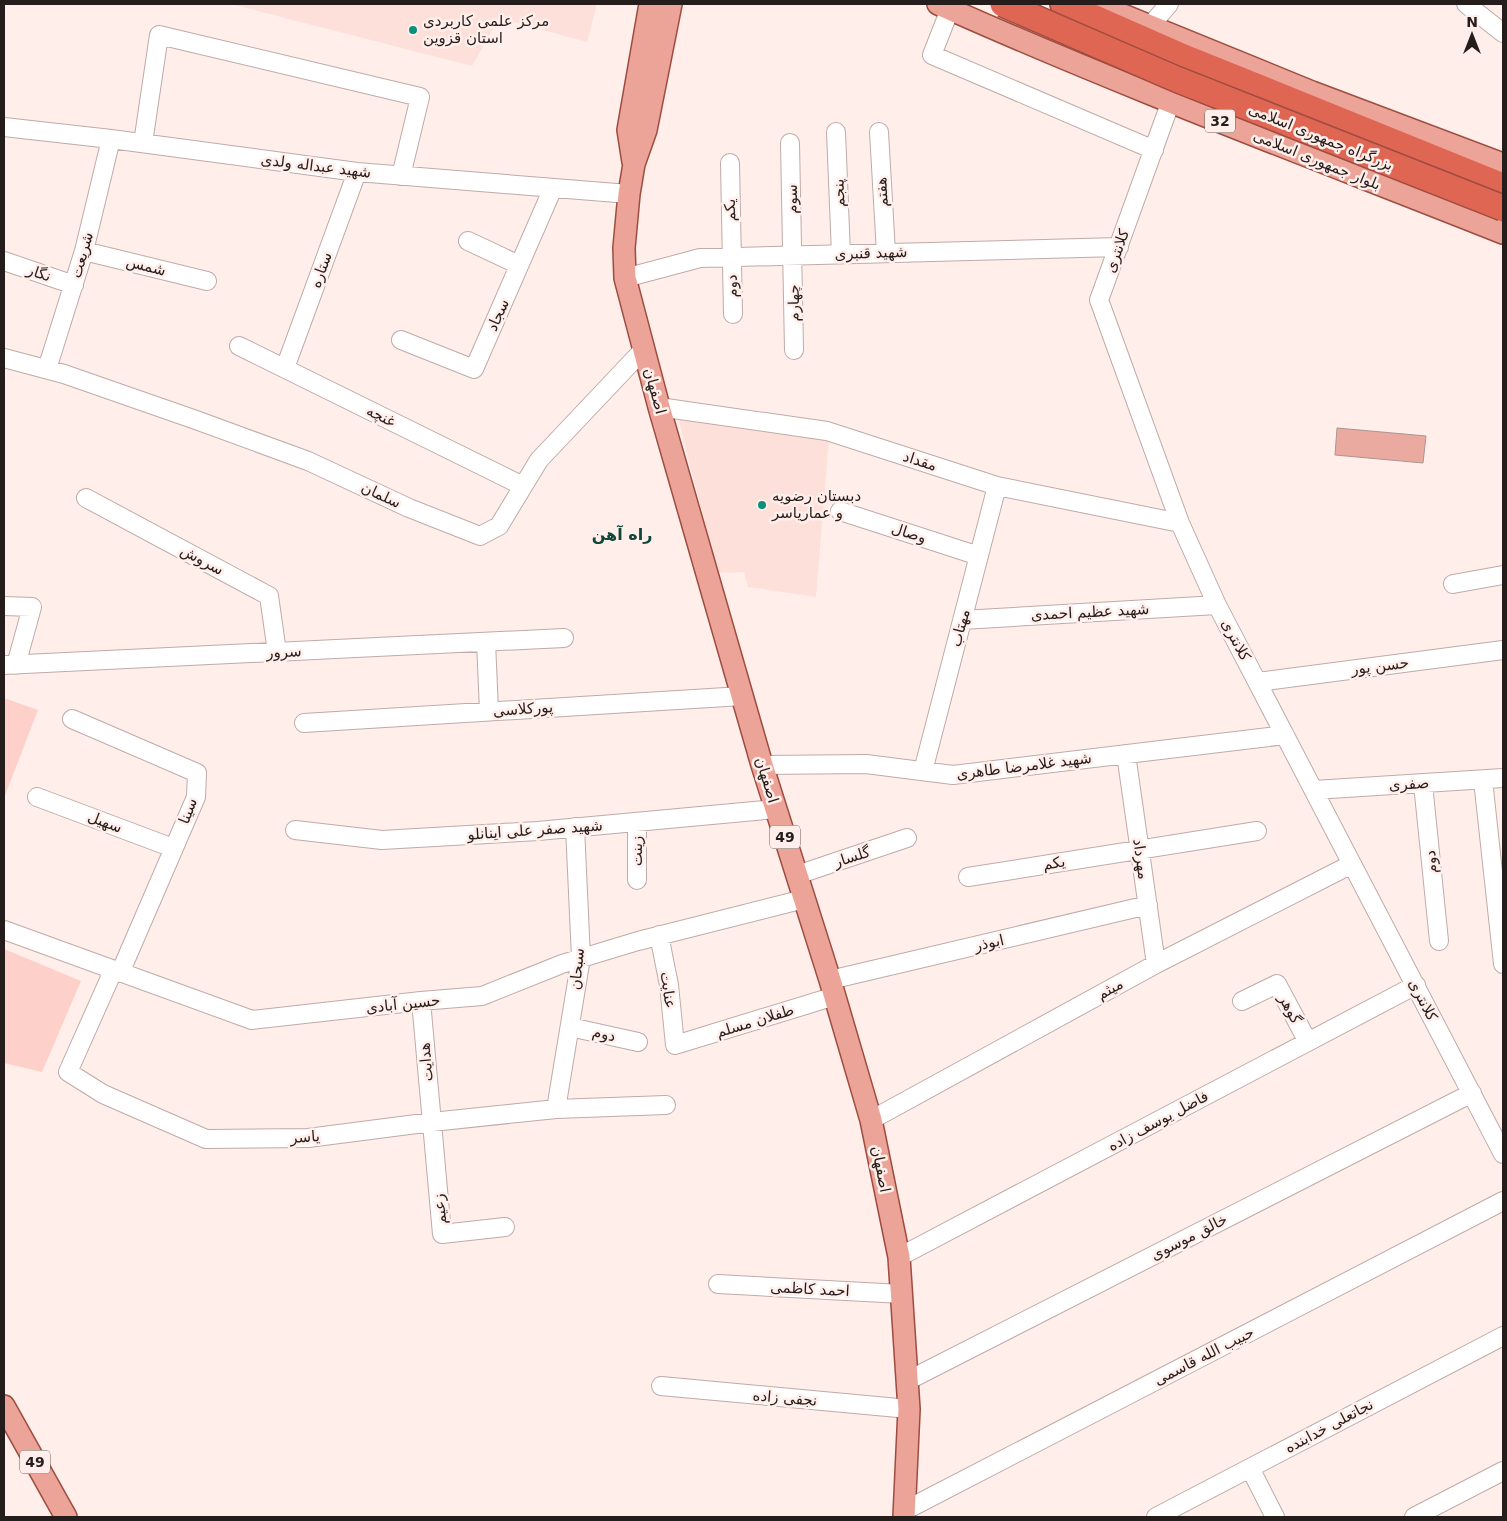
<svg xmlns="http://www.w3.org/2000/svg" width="1507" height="1521" viewBox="0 0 1507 1521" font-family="'DejaVu Sans',Vazirmatn,sans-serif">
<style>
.built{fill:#fee0db}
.green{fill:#fdd1c9}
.building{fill:#eaaa9f;stroke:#aa9692}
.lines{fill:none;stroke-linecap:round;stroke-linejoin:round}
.minor-casing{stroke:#bfaba7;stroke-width:20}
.major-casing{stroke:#9e4c40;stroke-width:24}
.highway-casing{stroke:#9e4c40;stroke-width:28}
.minor{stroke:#fff;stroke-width:18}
.major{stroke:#eca398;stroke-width:21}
.highway{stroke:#e06654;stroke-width:25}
.highway-bridge-casing{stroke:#9e4c40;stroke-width:28;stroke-linecap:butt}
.highway-bridge{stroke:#e06654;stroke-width:25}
.poi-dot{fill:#0b9179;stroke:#ffeeea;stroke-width:2}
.labels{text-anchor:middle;stroke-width:5;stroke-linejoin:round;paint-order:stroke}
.shield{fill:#ffeeea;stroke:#665c59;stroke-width:1}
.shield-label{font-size:14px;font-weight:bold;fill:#241d1b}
.poi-label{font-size:15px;fill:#241d1b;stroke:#ffeeea;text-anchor:start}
.street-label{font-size:15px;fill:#241d1b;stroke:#ffeeea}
.neighbourhood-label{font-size:16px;font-weight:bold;fill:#0e463b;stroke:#ffeeea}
</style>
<rect width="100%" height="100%" fill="#ffeeea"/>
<!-- built -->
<path class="built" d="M 231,4 L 597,4 L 587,42 L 499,18 L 472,66 Z
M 677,414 L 829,438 L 816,597 L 748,587 L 744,572 L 718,573 Z"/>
<!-- green -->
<path class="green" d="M 4,698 L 38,710 L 4,798 Z
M 4,949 L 81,981 L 42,1072 L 4,1063 Z"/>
<!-- building -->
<path class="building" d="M 1337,428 L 1426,436 L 1423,463 L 1335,455 Z"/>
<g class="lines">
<!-- minor casing -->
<g class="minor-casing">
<path id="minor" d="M 1466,4 L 1503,33
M 950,9 L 932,55 L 1154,150
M 1150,26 L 1169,4
M 1171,101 L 1099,300 L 1180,523 L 1217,605 L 1503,1154
M 4,127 L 111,139 L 357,172 L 629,194
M 836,132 L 841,254
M 879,132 L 886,253
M 143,143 L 159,35 L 420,97 L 401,176
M 790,143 L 794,350
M 730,163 L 733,314
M 468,241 L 519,265
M 84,251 L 207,281
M 4,261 L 74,285
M 625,278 L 700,258 L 1119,247
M 401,340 L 474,369 L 553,188
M 239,346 L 523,486
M 4,358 L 64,374 L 196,420 L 308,461 L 409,508 L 480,536 L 499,526 L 539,460 L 644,349
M 285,368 L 357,172
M 47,369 L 84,251 L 111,139
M 659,407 L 827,431 L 997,486 L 1180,523
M 86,498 L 269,596 L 277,652
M 840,511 L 979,556
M 1453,584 L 1503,575
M 4,606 L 32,607 L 16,665
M 962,620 L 1217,605
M 486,642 L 489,711
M 4,665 L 564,638
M 1258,682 L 1503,650
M 72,719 L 197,773 L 196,797 L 120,973
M 304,723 L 742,696
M 1126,754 L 1156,964
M 762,765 L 866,764 L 953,775 L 1285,735
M 923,771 L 997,486
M 1483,780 L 1503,964
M 1423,784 L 1439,941
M 1314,790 L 1503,778
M 37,797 L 173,848
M 295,830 L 382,840 L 538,831 L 776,809
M 797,875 L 907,838
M 968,877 L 1257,831
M 637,880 L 637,822
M 4,930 L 252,1020 L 421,1001 L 482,996 L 562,964 L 638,941 L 804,899
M 659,935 L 669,985 L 675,1045 L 835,996
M 113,971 L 68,1072 L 103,1094 L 206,1139 L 308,1138 L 432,1122 L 556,1109 L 666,1105
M 830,980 L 1148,905
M 421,1001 L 442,1234 L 505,1227
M 1242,1001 L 1277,984 L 1308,1042
M 570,1027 L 638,1042
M 556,1109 L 581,958 L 575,827
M 871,1120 L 1156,964 L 1352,864
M 899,1257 L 1416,985
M 718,1284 L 902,1294
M 907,1381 L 1472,1093
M 661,1386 L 909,1409
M 1250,1468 L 1275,1517
M 904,1511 L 1503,1201
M 1156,1517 L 1503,1336
M 1414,1517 L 1503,1471"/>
</g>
<!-- major casing -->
<g class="major-casing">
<path id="major" d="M 671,4 L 646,130 L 634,164 L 629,194 L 624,248 L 625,278 L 659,407 L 762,765 L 830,980 L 871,1120 L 899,1257 L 909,1409 L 904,1517
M 938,4 C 1124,87 1314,158 1503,233
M 1096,4 L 1312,92 L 1503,164
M 633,162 L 628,130 L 650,4
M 4,1406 L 66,1517"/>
</g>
<!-- highway casing -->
<g class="highway-casing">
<path id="highway" d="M 1063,4 L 1179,55 L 1503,186"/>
</g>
<!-- minor -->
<use href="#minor" class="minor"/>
<!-- major -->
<use href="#major" class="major"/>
<!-- highway -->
<use href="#highway" class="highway"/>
<!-- highway-bridge casing -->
<g class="highway-bridge-casing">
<path id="highway-bridge" d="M 1003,4 L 1176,79 L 1503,208"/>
</g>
<!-- highway-bridge -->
<use href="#highway-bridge" class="highway-bridge"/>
</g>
<!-- markers -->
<g class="poi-dot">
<circle cx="413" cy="30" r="5"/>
<circle cx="762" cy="505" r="5"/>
</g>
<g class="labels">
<!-- shield labels -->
<g class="shield">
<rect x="1205" y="109.5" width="30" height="23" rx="4"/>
<rect x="770" y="825.5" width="30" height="23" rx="4"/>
<rect x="20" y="1450.5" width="30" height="23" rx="4"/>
</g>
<g class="shield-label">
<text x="1220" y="126">32</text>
<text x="785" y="842">49</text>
<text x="35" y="1467">49</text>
</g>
<!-- poi labels -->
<g class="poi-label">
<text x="423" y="26">مرکز علمی کاربردی<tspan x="423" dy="17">استان قزوین</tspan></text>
<text x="772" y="501">دبستان رضویه<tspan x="772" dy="17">و عماریاسر</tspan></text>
</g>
<!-- street labels -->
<g class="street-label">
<text transform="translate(1321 137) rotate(22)" y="5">بزرگراه جمهوری اسلامی</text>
<text transform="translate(1317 160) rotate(22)" y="5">بلوار جمهوری اسلامی</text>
<text transform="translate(316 166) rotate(7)" y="5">شهید عبداله ولدی</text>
<text transform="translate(882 192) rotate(-93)" y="5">هفتم</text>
<text transform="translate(839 193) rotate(-92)" y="5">پنجم</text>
<text transform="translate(792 199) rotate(-91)" y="5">سوم</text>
<text transform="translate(730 210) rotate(-91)" y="5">یکم</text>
<text transform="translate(1117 251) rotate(-70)" y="5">کلانتری</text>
<text transform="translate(871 253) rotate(-2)" y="5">شهید قنبری</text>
<text transform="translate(82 255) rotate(-74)" y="5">شریعت</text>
<text transform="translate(146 266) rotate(14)" y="5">شمس</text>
<text transform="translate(321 270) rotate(-70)" y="5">ستاره</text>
<text transform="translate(39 273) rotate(19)" y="5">نگار</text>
<text transform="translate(732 286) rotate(-92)" y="5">دوم</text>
<text transform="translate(794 303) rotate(-91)" y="5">چهارم</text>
<text transform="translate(498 315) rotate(-66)" y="5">سجاد</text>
<text transform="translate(655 391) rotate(75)" y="5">اصفهان</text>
<text transform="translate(381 416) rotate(26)" y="5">غنچه</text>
<text transform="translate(920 461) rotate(18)" y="5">مقداد</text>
<text transform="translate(381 495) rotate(25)" y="5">سلمان</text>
<text transform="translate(909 533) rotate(18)" y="5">وصال</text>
<text transform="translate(202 560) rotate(28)" y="5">سروش</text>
<text transform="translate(1090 612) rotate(-3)" y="5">شهید عظیم احمدی</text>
<text transform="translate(960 628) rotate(-75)" y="5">مهتاب</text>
<text transform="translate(1236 640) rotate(62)" y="5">کلانتری</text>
<text transform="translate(284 652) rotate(-3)" y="5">سرور</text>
<text transform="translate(1380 666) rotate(-7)" y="5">حسن پور</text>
<text transform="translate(523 709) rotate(-4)" y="5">پورکلاسی</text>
<text transform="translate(1024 766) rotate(-7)" y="5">شهید غلامرضا طاهری</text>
<text transform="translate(767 780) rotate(73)" y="5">اصفهان</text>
<text transform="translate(1409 784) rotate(-3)" y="5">صفری</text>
<text transform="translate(188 811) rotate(-69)" y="5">سینا</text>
<text transform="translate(105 822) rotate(21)" y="5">سهیل</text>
<text transform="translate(535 830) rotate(-4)" y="5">شهید صفر علی اینانلو</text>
<text transform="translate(637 851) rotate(-90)" y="5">زینت</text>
<text transform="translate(852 857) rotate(-18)" y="5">گلسار</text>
<text transform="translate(1141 859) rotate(82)" y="5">مهرداد</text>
<text transform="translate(1431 862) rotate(-96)" y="5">دوم</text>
<text transform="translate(1054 863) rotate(-9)" y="5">یکم</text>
<text transform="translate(989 943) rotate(-13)" y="5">ابوذر</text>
<text transform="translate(577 969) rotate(-84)" y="5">سبحان</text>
<text transform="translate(1110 989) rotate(-29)" y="5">میثم</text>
<text transform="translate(668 990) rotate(82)" y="5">عنایت</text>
<text transform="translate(1423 1000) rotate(63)" y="5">کلانتری</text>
<text transform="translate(403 1004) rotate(-6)" y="5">حسین آبادی</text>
<text transform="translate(1290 1009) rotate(62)" y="5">گوهر</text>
<text transform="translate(755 1021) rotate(-17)" y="5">طفلان مسلم</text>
<text transform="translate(604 1034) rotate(12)" y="5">دوم</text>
<text transform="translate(426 1062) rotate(-95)" y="5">هدایت</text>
<text transform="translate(1158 1121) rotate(-28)" y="5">فاضل یوسف زاده</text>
<text transform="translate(305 1137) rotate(-4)" y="5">یاسر</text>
<text transform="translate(881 1169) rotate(79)" y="5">اصفهان</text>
<text transform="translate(440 1209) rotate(-95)" y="5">زعیم</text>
<text transform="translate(1189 1237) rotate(-27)" y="5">خالق موسوی</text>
<text transform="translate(810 1289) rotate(3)" y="5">احمد کاظمی</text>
<text transform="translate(1204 1356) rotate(-27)" y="5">حبیب الله قاسمی</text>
<text transform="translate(785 1398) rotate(5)" y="5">نجفی زاده</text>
<text transform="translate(1329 1426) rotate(-28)" y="5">نجاتعلی خدابنده</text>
</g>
<!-- neighbourhood labels -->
<g class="neighbourhood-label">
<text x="622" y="540">راه آهن</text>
</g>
</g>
<!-- border -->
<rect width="1507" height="1521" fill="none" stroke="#241d1b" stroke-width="10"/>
<!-- north arrow -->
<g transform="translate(1472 35)" stroke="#ffeeea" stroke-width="4" paint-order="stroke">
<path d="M0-4L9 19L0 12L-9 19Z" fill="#241d1b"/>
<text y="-8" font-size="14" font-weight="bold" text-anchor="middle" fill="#241d1b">N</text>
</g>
</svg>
